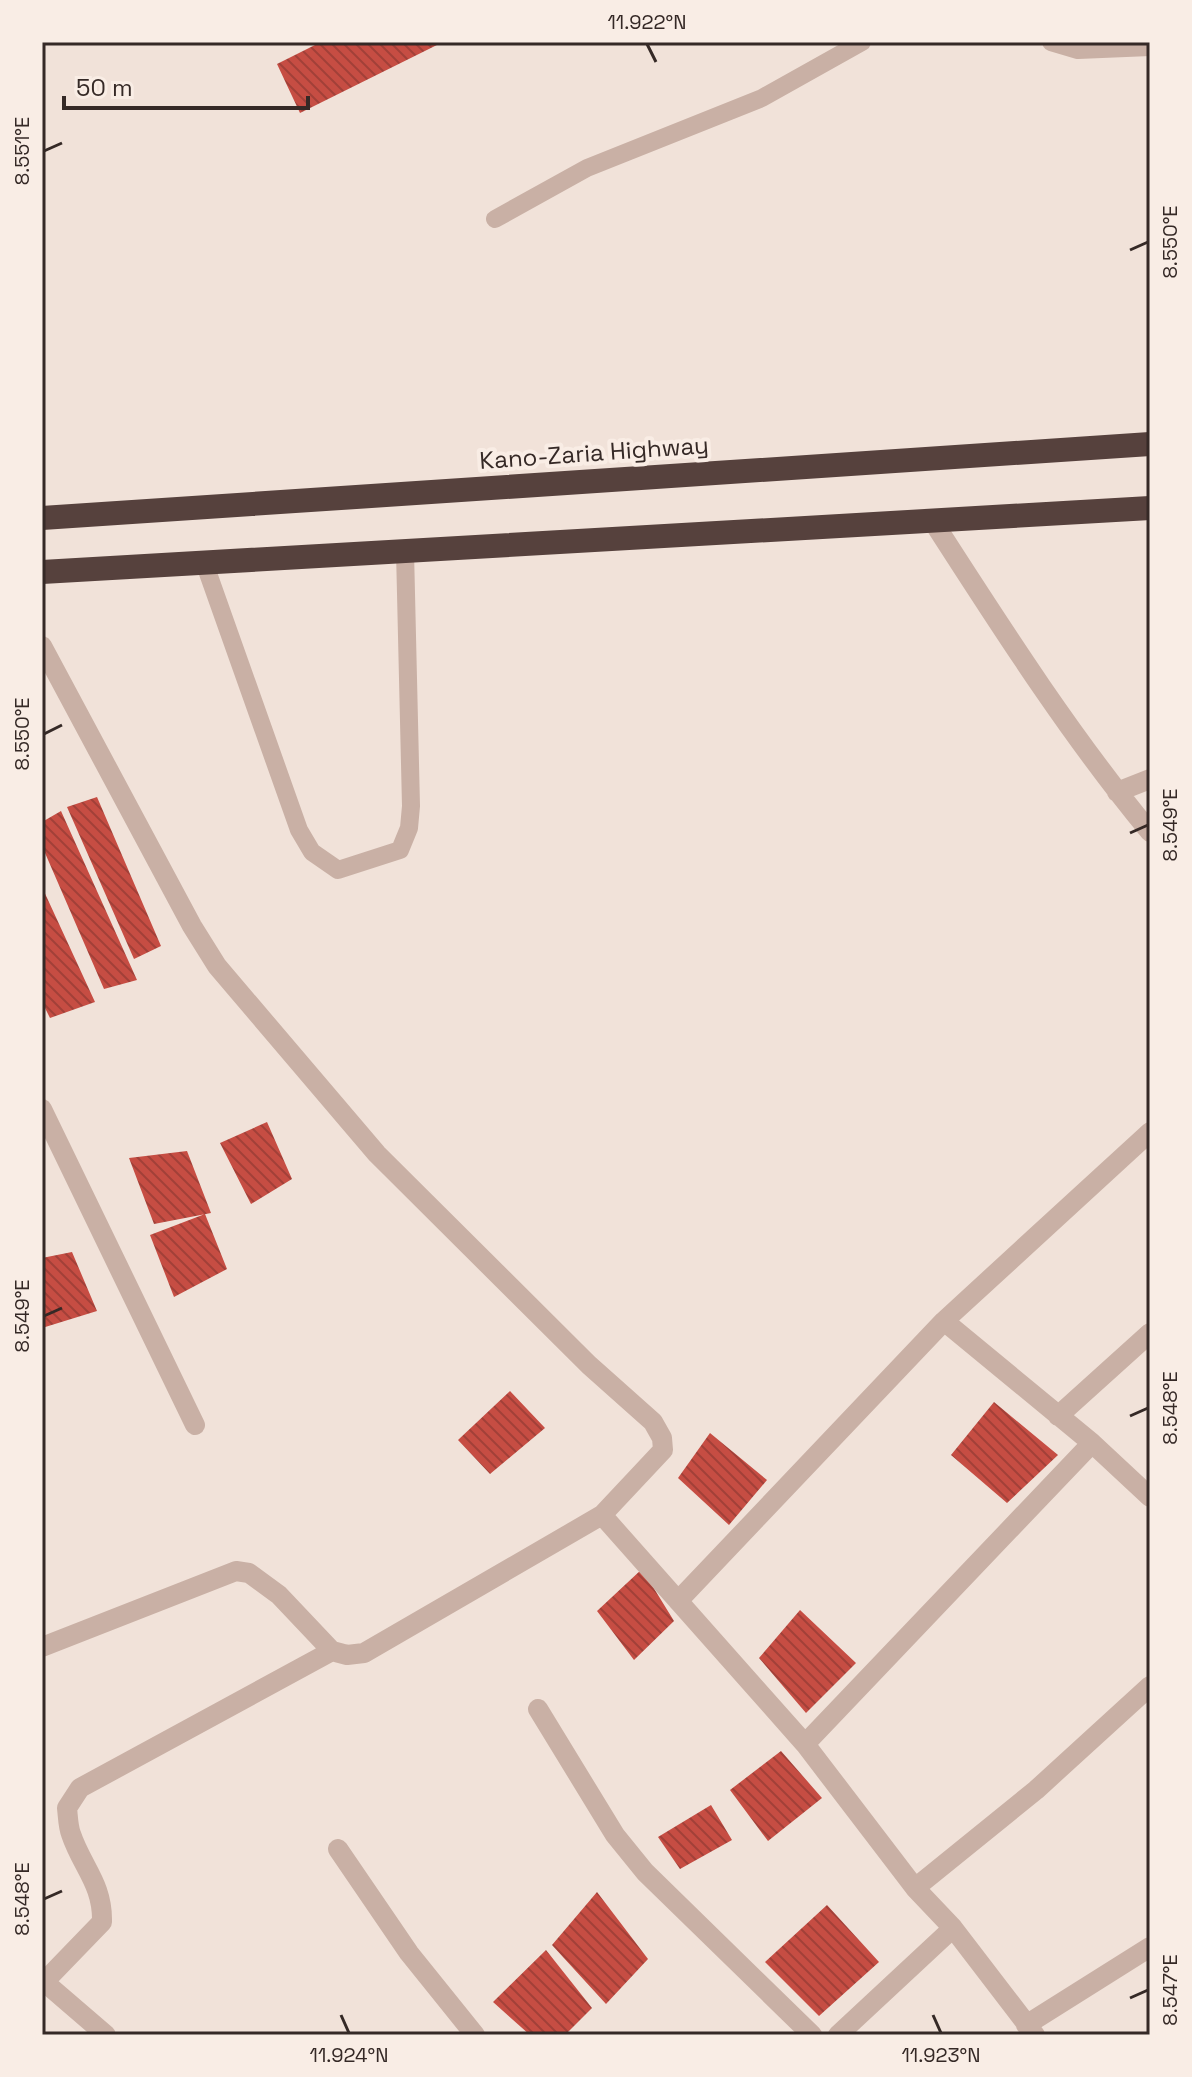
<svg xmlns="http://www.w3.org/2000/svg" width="1192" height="2077" viewBox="0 0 1192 2077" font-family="'Space Grotesk',sans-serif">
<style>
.building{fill:url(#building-back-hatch)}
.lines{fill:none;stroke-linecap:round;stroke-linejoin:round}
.lane{stroke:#c9b0a5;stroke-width:18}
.street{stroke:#c9b0a5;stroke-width:20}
.highway{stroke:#56413d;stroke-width:24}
.ticks{fill:none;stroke:#352926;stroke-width:3}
.labels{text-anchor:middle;stroke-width:8;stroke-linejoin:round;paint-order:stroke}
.street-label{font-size:24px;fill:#352926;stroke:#f9ede5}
.neatline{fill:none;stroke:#352926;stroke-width:3}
.ticks-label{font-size:20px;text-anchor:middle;fill:#352926}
</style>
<defs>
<pattern id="building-back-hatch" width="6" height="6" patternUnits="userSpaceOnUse" patternTransform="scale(2)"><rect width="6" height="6" fill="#c64d43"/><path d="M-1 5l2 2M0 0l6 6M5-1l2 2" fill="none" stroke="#a24038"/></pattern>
</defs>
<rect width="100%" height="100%" fill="#f1e2d9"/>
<!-- building -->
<path class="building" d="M 321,42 L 443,42 L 300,113 L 277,64 Z
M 97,797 L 161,946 L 134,959 L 67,807 Z
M 61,811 L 137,980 L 104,989 L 42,846 L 42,822 Z
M 42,887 L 95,1002 L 50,1018 L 42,1002 Z
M 267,1122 L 292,1179 L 251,1204 L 220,1143 Z
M 187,1151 L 211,1213 L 154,1224 L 129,1158 Z
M 205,1214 L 227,1269 L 174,1297 L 150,1235 Z
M 72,1252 L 97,1311 L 42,1328 L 42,1258 Z
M 510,1391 L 545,1428 L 490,1474 L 458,1440 Z
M 994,1402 L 1058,1455 L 1007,1503 L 951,1455 Z
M 710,1433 L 767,1480 L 729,1525 L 678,1478 Z
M 642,1569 L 674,1621 L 634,1660 L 597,1611 Z
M 800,1610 L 856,1663 L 806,1713 L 759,1658 Z
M 781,1751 L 822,1798 L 768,1841 L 730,1790 Z
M 711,1805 L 732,1840 L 680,1869 L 658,1837 Z
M 597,1892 L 648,1959 L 606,2004 L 552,1945 Z
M 827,1905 L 879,1962 L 819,2016 L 765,1962 Z
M 546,1950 L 592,2008 L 565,2035 L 530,2035 L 493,2002 Z"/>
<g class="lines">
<!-- lane -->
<path class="lane" d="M 1051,42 L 1078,50 L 1150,47
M 495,219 L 587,168 L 762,98 L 862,42
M 204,562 L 299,830 L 312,852 L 338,870 L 400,850 L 409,828 L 411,806 L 405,551"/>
<!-- street -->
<path class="street" d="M 932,520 C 1001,627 1069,734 1150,832
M 42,646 L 192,926 L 217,966 L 377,1154 L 589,1365 L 653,1422 L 662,1438 L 663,1450 L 602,1515 L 364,1653 L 347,1655 L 332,1651 L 279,1595 L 249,1573 L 236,1571 L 42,1647
M 1117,792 L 1150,779
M 42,1109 L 195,1425
M 944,1321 L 1092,1443 L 1150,1497
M 1058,1416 L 1150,1333
M 602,1515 L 805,1744 L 915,1888 L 953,1928 L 1035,2035
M 678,1601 L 944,1321 L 1150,1132
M 538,1709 L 615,1835 L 645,1872 L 812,2035
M 805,1744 L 1092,1443
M 338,1849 L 409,1953 L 475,2035
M 915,1888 L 1036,1790 L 1150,1686
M 42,1980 L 106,2035
M 44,1982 L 102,1922 C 103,1884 82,1867 71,1834 C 68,1826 68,1816 67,1808 L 80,1788 L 332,1651
M 1026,2025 L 1150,1947
M 838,2035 L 953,1928"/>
<!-- highway -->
<path class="highway" d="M 42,518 L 1150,444
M 42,572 L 1150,508"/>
</g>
<!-- ticks -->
<path class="ticks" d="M 647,44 L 656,62M 44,151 L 62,143M 1130,250 L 1148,242M 44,734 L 62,725M 1130,833 L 1148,825M 44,1316 L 62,1308M 1130,1416 L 1148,1408M 44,1899 L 62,1891M 1130,1998 L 1148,1990M 341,2015 L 349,2033M 933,2015 L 941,2033"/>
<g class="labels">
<!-- street labels -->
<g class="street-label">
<text transform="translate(594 453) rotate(-4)" y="8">Kano-Zaria Highway</text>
</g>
</g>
<!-- border -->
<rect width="1192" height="2077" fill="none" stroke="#f9ede5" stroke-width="88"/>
<!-- scale -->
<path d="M64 96v12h244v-12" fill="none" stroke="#352926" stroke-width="4"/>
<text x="76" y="96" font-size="24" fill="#352926" stroke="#f9ede5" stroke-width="6" paint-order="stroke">50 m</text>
<rect x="44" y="44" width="1104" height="1989" class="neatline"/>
<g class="ticks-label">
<text x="647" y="29">11.922°N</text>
<text transform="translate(22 151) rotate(-90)" y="7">8.551°E</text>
<text transform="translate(1170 242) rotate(-90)" y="7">8.550°E</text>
<text transform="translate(22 734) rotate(-90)" y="7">8.550°E</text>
<text transform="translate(1170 825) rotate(-90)" y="7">8.549°E</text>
<text transform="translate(22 1316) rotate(-90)" y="7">8.549°E</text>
<text transform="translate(1170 1408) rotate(-90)" y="7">8.548°E</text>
<text transform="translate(22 1899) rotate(-90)" y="7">8.548°E</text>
<text transform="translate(1170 1990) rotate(-90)" y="7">8.547°E</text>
<text x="349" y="2062">11.924°N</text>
<text x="941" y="2062">11.923°N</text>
</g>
</svg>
